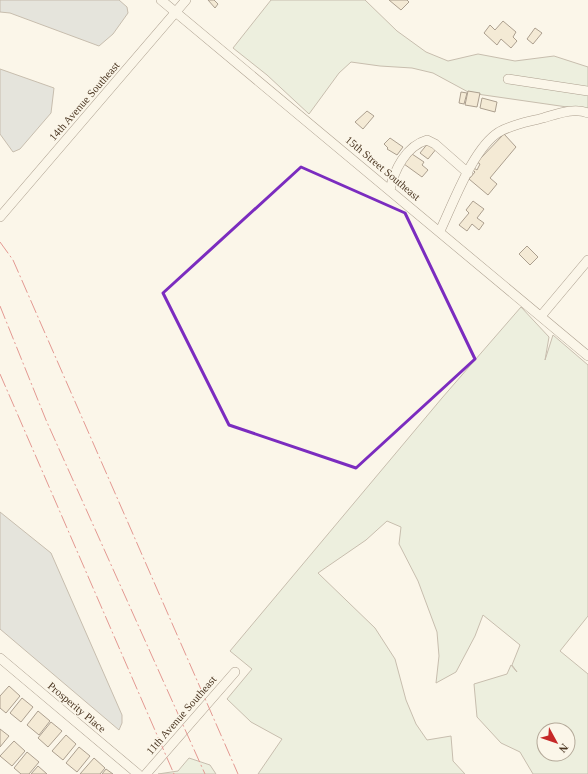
<svg xmlns="http://www.w3.org/2000/svg" width="588" height="774" viewBox="0 0 588 774" font-family="Georgia,serif">
<style>
.green{fill:#dce7d0;stroke:#887966;fill-rule:evenodd}
.water{fill:#c9cecd;stroke:#887966}
.building{fill:#ecdcbc;stroke:#4a3520}
.lines{fill:none;stroke-linecap:round;stroke-linejoin:round}
.minor-casing{stroke:#4a3520;stroke-width:10}
.minor{stroke:#fbf6e9;stroke-width:9}
.power{stroke:#c62828;stroke-width:1;stroke-dasharray:14 3 2 3;stroke-linecap:butt}
.marked{fill:none;stroke:#7b2cbf;stroke-width:3;stroke-linejoin:round}
.labels{text-anchor:middle;stroke-width:3;stroke-linejoin:round;paint-order:stroke}
.street-label{font-size:11px;fill:#4a3520;stroke:#fbf6e9}
</style>
<rect width="100%" height="100%" fill="#fbf6e9"/>
<!-- green -->
<path class="green" d="M 271,0 L 365,0 L 397,31 L 426,52 L 448,61 L 478,54 L 515,61 L 554,56 L 588,67 L 588,110 L 470,93 L 433,73 L 412,68 L 380,66 L 351,62 L 339,73 L 309,114 L 267,75 L 233,48 Z
M 521,307 L 549,337 L 545,360 L 553,335 L 588,365 L 588,616 L 560,651 L 588,674 L 588,774 L 533,774 L 520,752 L 501,743 L 477,717 L 474,684 L 507,674 L 511,665 L 517,672 L 512,665 L 520,645 L 483,615 L 475,636 L 456,672 L 436,683 L 439,656 L 437,632 L 418,581 L 399,544 L 401,527 L 387,521 L 366,540 L 318,573 L 375,628 L 395,659 L 406,700 L 416,724 L 427,740 L 451,736 L 453,761 L 465,774 L 258,774 L 282,739 L 251,722 L 227,699 L 252,669 L 230,651 L 442,398 ZM 544,730 L 568,730 L 568,754 L 544,754 Z
M 189,758 L 210,765 L 216,774 L 158,774 L 178,771 Z"/>
<!-- water -->
<path class="water" d="M 0,0 L 119,0 L 127,7 L 128,13 L 113,34 L 99,46 L 10,13 L 0,12 Z
M 0,69 L 54,88 L 51,113 L 20,149 L 13,152 L 0,134 Z
M 0,512 L 51,553 L 122,715 L 122,723 L 119,730 L 0,629 Z"/>
<!-- building -->
<path class="building" d="M 208,0 L 214,0 L 218,4 L 215,8 Z
M 389,0 L 407,0 L 409,2 L 401,10 Z
M 503,21 L 516,32 L 513,37 L 517,41 L 511,48 L 501,39 L 497,45 L 484,33 L 490,25 L 495,30 Z
M 535,28 L 542,33 L 533,44 L 527,39 Z
M 468,91 L 480,93 L 477,107 L 465,105 Z
M 461,92 L 467,93 L 464,104 L 459,103 Z
M 482,98 L 497,102 L 495,112 L 480,108 Z
M 367,111 L 374,116 L 363,129 L 355,122 Z
M 504,134 L 516,147 L 490,178 L 497,184 L 488,195 L 469,179 L 475,172 L 473,170 L 474,168 L 477,170 L 480,164 L 477,162 Z
M 390,138 L 403,147 L 397,155 L 387,149 L 388,148 L 384,144 Z
M 429,142 L 437,148 L 428,159 L 420,153 Z
M 412,154 L 424,162 L 422,165 L 428,170 L 422,177 L 404,164 Z
M 473,201 L 484,209 L 477,218 L 484,223 L 479,230 L 472,224 L 467,231 L 459,225 L 469,213 L 466,210 Z
M 527,246 L 538,257 L 530,265 L 519,254 Z
M 9,686 L 20,696 L 6,713 L 0,708 L 0,696 Z
M 22,698 L 33,707 L 21,722 L 10,713 Z
M 38,711 L 50,721 L 39,735 L 27,725 Z
M 51,722 L 62,731 L 48,747 L 38,738 Z
M 0,729 L 9,736 L 0,747 Z
M 66,735 L 76,744 L 63,760 L 52,751 Z
M 14,741 L 25,751 L 12,766 L 0,756 Z
M 79,747 L 90,756 L 77,772 L 66,763 Z
M 27,752 L 39,762 L 29,774 L 21,774 L 14,768 Z
M 94,758 L 105,768 L 100,774 L 80,774 Z
M 38,766 L 47,774 L 31,774 Z
M 106,769 L 113,774 L 102,774 Z"/>
<g class="lines">
<!-- minor casing -->
<g class="minor-casing">
<path id="minor" d="M 161,0 L 588,356
M 508,79 L 588,91
M 390,190 C 394,170 406,146 427,140 L 435,144 L 468,173
M 0,217 L 186,0
M 440,231 C 453,204 473,148 499,132 C 513,124 528,122 543,118 C 557,114 574,107 588,113
M 541,316 L 588,260
M 0,658 L 138,774
M 146,774 L 235,672"/>
</g>
<!-- minor -->
<use href="#minor" class="minor"/>
<!-- power -->
<path class="power" d="M 0,242 L 13,260 L 238,774
M 0,306 L 46,420 L 205,774
M 0,374 L 174,774"/>
</g>
<!-- marked area -->
<path d="M0 0H588V774H0ZM 301,167 L 405,213 L 475,359 L 356,468 L 229,425 L 163,293 Z" fill="#fbf6e9" fill-opacity=".55" fill-rule="evenodd"/>
<path class="marked" d="M 301,167 L 405,213 L 475,359 L 356,468 L 229,425 L 163,293 Z"/>
<g class="labels">
<!-- street labels -->
<g class="street-label">
<text transform="translate(84 101) rotate(-49)" y="4">14th Avenue Southeast</text>
<text transform="translate(383 168) rotate(40)" y="4">15th Street Southeast</text>
<text transform="translate(77 707) rotate(40)" y="4">Prosperity Place</text>
<text transform="translate(181 715) rotate(-49)" y="4">11th Avenue Southeast</text>
</g>
</g>
<!-- north arrow -->
<g transform="translate(556 742) rotate(130)"><circle r="19" fill="#fbf6e9" stroke="#b4a999"/>
<path d="M0-3L7 15L0 10L-7 15Z" fill="#c62828"/>
<text y="-6" font-size="11" font-weight="bold" text-anchor="middle" fill="#4a3520">N</text>
</g>
</svg>
